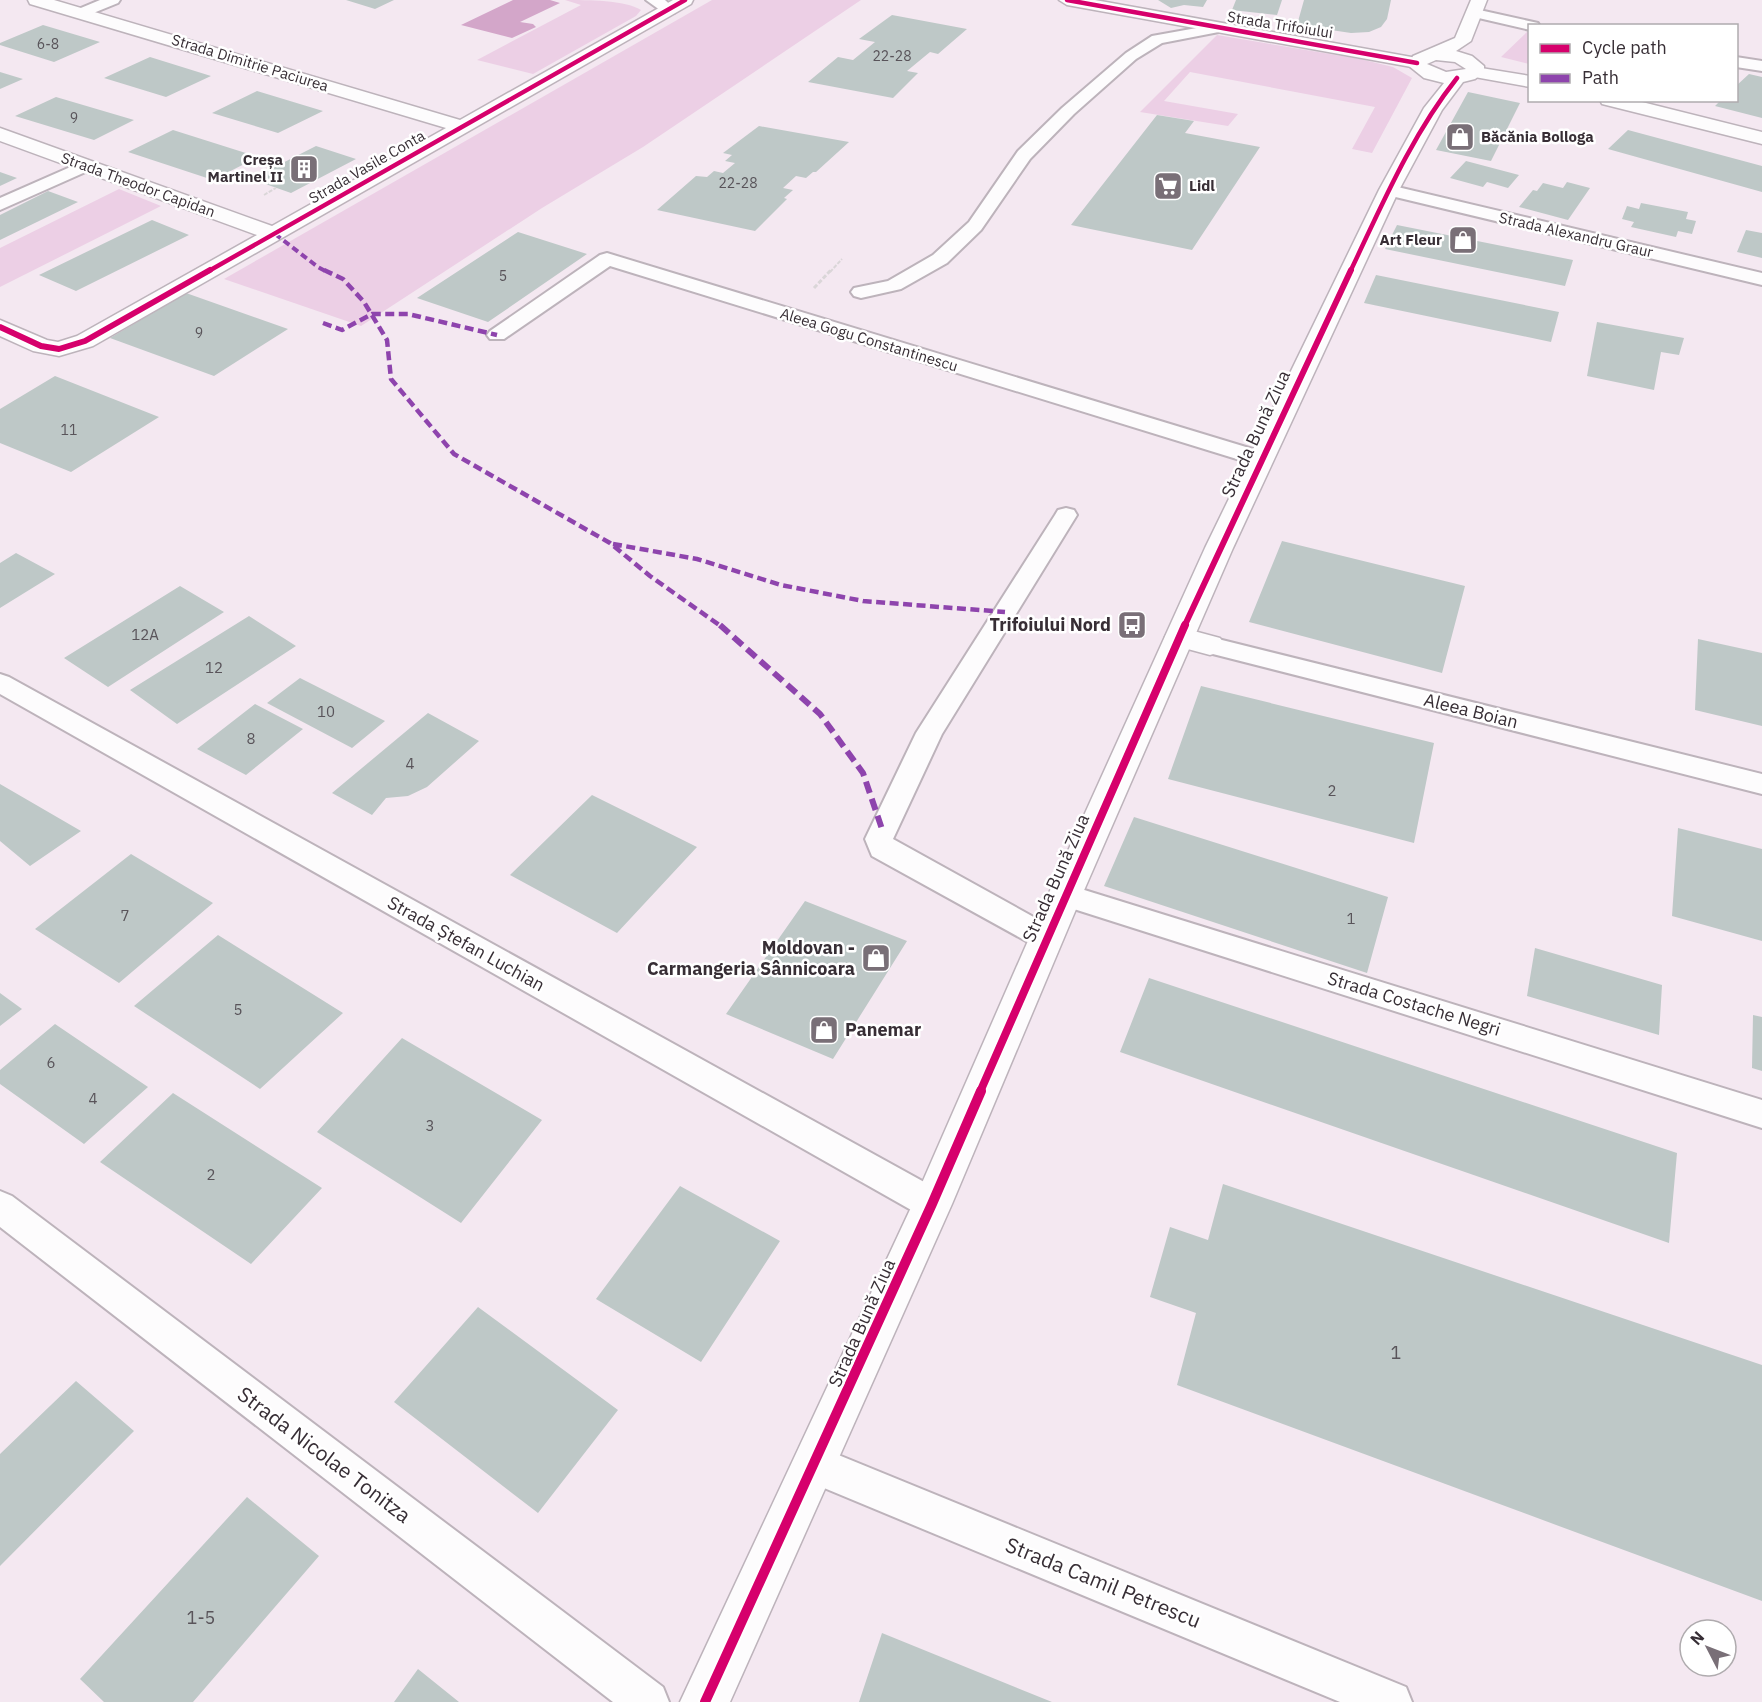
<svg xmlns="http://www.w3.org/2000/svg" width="1762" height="1702" viewBox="0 0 1762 1702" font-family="'IBM Plex Sans',sans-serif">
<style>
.green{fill:#eccfe5}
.water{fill:#d3a6c9}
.building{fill:#bec8c7}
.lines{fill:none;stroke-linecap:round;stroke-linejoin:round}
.service-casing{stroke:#bdb3bb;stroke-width:4}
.minor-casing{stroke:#bdb3bb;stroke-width:3}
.tertiary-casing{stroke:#bdb3bb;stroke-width:3}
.secondary-casing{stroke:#bdb3bb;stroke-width:3}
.path-far1{stroke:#dad6d8;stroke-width:2;stroke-dasharray:4 1.5;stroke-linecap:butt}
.path{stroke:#dad6d8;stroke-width:3;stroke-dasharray:4.5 2;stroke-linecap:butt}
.service{fill:#fdfcfd;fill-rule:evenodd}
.minor{fill:#fdfcfd;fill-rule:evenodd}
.tertiary{fill:#fdfcfd;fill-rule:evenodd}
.secondary{fill:#fdfcfd;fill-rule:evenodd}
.quiet-far2{stroke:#8e44ad;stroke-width:4;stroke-dasharray:7 4;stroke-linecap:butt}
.quiet-far1{stroke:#8e44ad;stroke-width:4.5;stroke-dasharray:9 4.5;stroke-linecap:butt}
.quiet{stroke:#8e44ad;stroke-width:6;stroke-dasharray:12 6;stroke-linecap:butt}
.cycleway-far3-casing{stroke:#fff;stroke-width:7}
.cycleway-far2-casing{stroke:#fff;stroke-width:9}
.cycleway-far1-casing{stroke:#fff;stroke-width:11}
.cycleway-casing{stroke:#fff;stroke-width:14}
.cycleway-far3{stroke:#d6006c;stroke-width:4.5}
.cycleway-far2{stroke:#d6006c;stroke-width:6}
.cycleway-far1{stroke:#d6006c;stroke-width:8}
.cycleway{stroke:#d6006c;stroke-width:10}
.labels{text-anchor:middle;stroke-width:5;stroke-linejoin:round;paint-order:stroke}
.far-number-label{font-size:14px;fill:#59545a}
.far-street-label{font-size:15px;fill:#372e35;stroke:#fff}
.far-poi-label{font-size:15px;font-weight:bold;fill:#372e35;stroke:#fff;text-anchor:start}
.number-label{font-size:15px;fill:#59545a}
.street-label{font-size:18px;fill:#372e35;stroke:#fff}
.poi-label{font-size:18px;font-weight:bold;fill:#372e35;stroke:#fff;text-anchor:end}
.near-number-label{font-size:18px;fill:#59545a}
.near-street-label{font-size:21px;fill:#372e35;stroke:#fff}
</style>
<rect width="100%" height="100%" fill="#f4e8f1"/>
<!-- green -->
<path class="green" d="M 565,0 C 588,0 625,0 641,10 L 636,16 L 533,74 L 477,60 L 581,5 Z
M 712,0 L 861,0 L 643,147 L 542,208 L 361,326 L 224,279 Z
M 1529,30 L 1529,64 L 1501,57 Z
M 1217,35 L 1360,59 L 1393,67 L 1412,78 L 1372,153 L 1352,149 L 1375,107 L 1190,72 L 1164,101 L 1238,114 L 1228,126 L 1140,112 Z
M 119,189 L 161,206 L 0,287 L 0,248 Z"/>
<!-- water -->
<path class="water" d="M 513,0 L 550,0 L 560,3 L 520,22 L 533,24 L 536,27 L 512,38 L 461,25 Z"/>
<!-- building -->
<path class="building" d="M 346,0 L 394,0 L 375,9 Z
M 1158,0 L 1207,0 L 1203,7 L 1184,5 L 1171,8 Z
M 1236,0 L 1282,0 L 1277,15 L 1232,10 Z
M 1304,0 L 1391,0 L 1387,19 L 1381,27 L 1369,32 L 1351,33 L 1297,25 Z
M 892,15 L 967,29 L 938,54 L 930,52 L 907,71 L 918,73 L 893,98 L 808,82 L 838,57 L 853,60 L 875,42 L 859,39 Z
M 43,25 L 100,42 L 54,62 L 0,45 L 0,43 Z
M 150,57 L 211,76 L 166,97 L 104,78 Z
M 0,72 L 23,79 L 0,89 Z
M 1749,74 L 1762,77 L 1762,118 L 1715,106 L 1721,100 L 1736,100 L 1736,86 Z
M 257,91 L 323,111 L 278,133 L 212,113 Z
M 1468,92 L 1520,103 L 1491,161 L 1436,150 Z
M 56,97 L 134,120 L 94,140 L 15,116 Z
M 1157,115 L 1194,121 L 1185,133 L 1260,147 L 1192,250 L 1071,225 Z
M 759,126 L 849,142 L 816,172 L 813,172 L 806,178 L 796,176 L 783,188 L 793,190 L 784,198 L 787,199 L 755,231 L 657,210 L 696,176 L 707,177 L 714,171 L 723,173 L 735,163 L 725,161 L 732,155 L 723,153 Z
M 173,130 L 258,157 L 213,180 L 128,152 Z
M 1628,130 L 1762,166 L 1762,192 L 1608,149 Z
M 316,146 L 356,159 L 291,193 L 251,179 Z
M 1466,161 L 1519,175 L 1508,188 L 1487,182 L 1483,187 L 1450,178 Z
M 0,172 L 17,178 L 0,186 Z
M 1567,182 L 1590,188 L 1568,220 L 1519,207 L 1533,190 L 1537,191 L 1543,183 L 1563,188 Z
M 48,191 L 78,202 L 0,240 L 0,215 Z
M 1641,203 L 1688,212 L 1686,219 L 1696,221 L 1692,234 L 1678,231 L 1676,237 L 1631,227 L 1634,222 L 1622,219 L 1627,206 L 1639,209 Z
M 152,220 L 189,235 L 76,291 L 39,275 Z
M 1397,225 L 1573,260 L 1565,286 L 1385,249 Z
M 1746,230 L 1762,233 L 1762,258 L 1737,252 Z
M 518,232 L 587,254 L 488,322 L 417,298 Z
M 1376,275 L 1559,312 L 1551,342 L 1364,303 Z
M 186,293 L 288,329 L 214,376 L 110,338 Z
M 1597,322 L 1684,338 L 1679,355 L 1661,352 L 1654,390 L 1587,376 Z
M 55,376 L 159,417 L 71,472 L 0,443 L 0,409 Z
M 1282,541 L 1465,586 L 1442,673 L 1249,622 Z
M 16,553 L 55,574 L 0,608 L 0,563 Z
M 180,586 L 224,612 L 108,687 L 64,658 Z
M 249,616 L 296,646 L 177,724 L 130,690 Z
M 1698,639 L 1762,653 L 1762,726 L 1695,710 Z
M 300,678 L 385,721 L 352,748 L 267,703 Z
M 1201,686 L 1434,743 L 1414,843 L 1168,779 Z
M 255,704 L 303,729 L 246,775 L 197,749 Z
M 428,713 L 479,741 L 427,787 L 408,796 L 386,798 L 372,815 L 332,793 Z
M 0,784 L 81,831 L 30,866 L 0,841 Z
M 592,795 L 697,847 L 617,933 L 510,875 Z
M 1134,817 L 1388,897 L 1367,973 L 1104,886 Z
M 1678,828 L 1762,849 L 1762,941 L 1672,916 Z
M 131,854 L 213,903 L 119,983 L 35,929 Z
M 805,901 L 907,941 L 833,1059 L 726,1014 Z
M 218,935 L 343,1013 L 260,1089 L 134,1006 Z
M 1535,948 L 1662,985 L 1659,1035 L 1527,996 Z
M 1149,978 L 1677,1153 L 1669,1243 L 1120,1052 Z
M 0,993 L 22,1009 L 0,1026 Z
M 1753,1015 L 1762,1017 L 1762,1071 L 1752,1068 Z
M 55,1024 L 148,1087 L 84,1144 L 0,1084 L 0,1070 Z
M 402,1038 L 542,1120 L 461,1223 L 317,1132 Z
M 173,1093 L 322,1188 L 251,1264 L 100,1162 Z
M 1223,1184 L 1762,1365 L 1762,1601 L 1177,1385 L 1196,1313 L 1150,1297 L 1170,1227 L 1208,1240 Z
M 680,1186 L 780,1241 L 701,1362 L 596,1299 Z
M 478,1307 L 618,1410 L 538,1513 L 394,1402 Z
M 76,1381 L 134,1431 L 0,1566 L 0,1454 Z
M 247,1497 L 319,1556 L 193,1702 L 104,1702 L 80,1679 Z
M 882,1633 L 1052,1702 L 859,1702 Z
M 418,1669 L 459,1702 L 394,1702 Z"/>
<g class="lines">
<!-- service casing -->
<g class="service-casing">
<path id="service" d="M 100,0 L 120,0 L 118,3 L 86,16 L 76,16 L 74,13 L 76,10 Z
M 646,0 L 665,0 L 676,10 L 674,13 L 664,13 Z
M 1475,9 L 1538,23 L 1540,26 L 1530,26 L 1530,30 L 1470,16 L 1468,13 L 1470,10 Z
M 1219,24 L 1226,28 L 1224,31 L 1162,43 L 1136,59 L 1074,114 L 1030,159 L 981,230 L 947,263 L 901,289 L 861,298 L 854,296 L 851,292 L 854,288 L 888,281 L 933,255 L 969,222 L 1018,151 L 1062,108 L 1126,53 L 1152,36 Z
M 1736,57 L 1762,61 L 1762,71 L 1736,67 Z
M 84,161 L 90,162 L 93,166 L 90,170 L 0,210 L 0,198 Z
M 1389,185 L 1762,273 L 1762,285 L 1383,194 L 1380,190 L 1383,186 Z
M 607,253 L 1269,454 L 1272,459 L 1269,464 L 1261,466 L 1253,464 L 610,266 L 504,339 L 490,339 L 487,335 L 490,331 L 600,255 Z
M 1066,508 L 1074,510 L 1077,515 L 942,734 L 893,839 L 1057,930 L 1061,938 L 1057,946 L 1046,950 L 1035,946 L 872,856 L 865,839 L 916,733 L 1055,515 L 1058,510 Z
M 1210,637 L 1762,774 L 1762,794 L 1201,651 L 1197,645 L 1201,639 Z
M 0,674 L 9,677 L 944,1193 L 949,1204 L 944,1215 L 932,1220 L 920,1215 L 0,694 Z
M 1065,884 L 1762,1100 L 1762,1128 L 1055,903 L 1050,895 L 1055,887 Z
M 0,1191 L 12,1196 L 663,1687 L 669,1702 L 613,1702 L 0,1227 Z
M 814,1445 L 1406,1687 L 1412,1702 L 1340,1702 L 800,1478 L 795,1464 L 800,1450 Z"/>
</g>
<!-- minor casing -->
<g class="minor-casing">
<path id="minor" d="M 28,0 L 54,0 L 460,120 L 673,0 L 693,0 L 691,4 L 93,346 L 59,356 L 33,351 L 0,336 L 0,320 L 47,340 L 58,342 L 77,336 L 257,235 L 0,141 L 0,128 L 272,226 L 446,128 L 30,4 Z
M 1475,67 L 1530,76 L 1530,87 L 1469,76 L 1466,72 L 1469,68 Z
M 1600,100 L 1634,100 L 1762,132 L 1762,144 L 1602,104 Z
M 1179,627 L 1220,638 L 1225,645 L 1220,652 L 1210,655 L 1169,644 L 1165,637 L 1169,630 Z"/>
</g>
<!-- tertiary casing -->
<g class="tertiary-casing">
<path id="tertiary" d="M 1059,0 L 1095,0 L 1417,58 L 1423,59 L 1426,63 L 1423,67 L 1417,68 L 1067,5 Z"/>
</g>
<!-- secondary casing -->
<g class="secondary-casing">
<path id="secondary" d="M 1471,0 L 1487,0 L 1471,41 L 1456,51 L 1472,56 L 1484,66 L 1484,72 L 1475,79 L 1463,82 L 1442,110 L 1399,190 L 1233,548 L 1082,895 L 952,1204 L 730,1702 L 680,1702 L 915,1199 L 1048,895 L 1205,548 L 1379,190 L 1424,108 L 1444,83 L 1424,78 L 1409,66 L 1413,56 L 1455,38 ZM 1436,60 L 1455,62 L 1466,69 L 1446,72 L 1427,64 Z"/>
</g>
<!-- path-far1 -->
<path class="path-far1" d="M 264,195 L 276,188
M 830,272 L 842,259"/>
<!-- path -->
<path class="path" d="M 814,288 L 831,270"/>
<!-- service -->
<use href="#service" class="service"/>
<!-- minor -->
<use href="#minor" class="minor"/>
<!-- tertiary -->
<use href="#tertiary" class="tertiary"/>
<!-- secondary -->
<use href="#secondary" class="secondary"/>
<!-- quiet-far2 -->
<path class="quiet-far2" d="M 275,234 L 318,267 L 327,272"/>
<!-- quiet-far1 -->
<path class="quiet-far1" d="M 324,270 L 343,279 L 364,302 L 387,340 L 391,379 L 454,454 L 610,543 L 650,576 L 722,627
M 323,323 L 342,330 L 372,314 L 408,314 L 497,335
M 613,544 L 697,559 L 781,585 L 863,601 L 1005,612"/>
<!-- quiet -->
<path class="quiet" d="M 720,625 L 820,714 L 863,773 L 882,829"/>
<!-- cycleway-far3 casing -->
<g class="cycleway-far3-casing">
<path id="cycleway-far3" d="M 1067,0 L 1417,63
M 207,272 L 685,0
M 1350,272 C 1382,205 1411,136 1457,78"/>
</g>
<!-- cycleway-far2 casing -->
<g class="cycleway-far2-casing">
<path id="cycleway-far2" d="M 0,327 L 41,346 L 59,349 L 85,341 L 210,270
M 1184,627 L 1351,270"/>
</g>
<!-- cycleway-far1 casing -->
<g class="cycleway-far1-casing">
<path id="cycleway-far1" d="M 980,1092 L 1185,625"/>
</g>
<!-- cycleway casing -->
<g class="cycleway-casing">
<path id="cycleway" d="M 705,1702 L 932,1204 L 981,1091"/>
</g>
<!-- cycleway-far3 -->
<use href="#cycleway-far3" class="cycleway-far3"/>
<!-- cycleway-far2 -->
<use href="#cycleway-far2" class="cycleway-far2"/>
<!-- cycleway-far1 -->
<use href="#cycleway-far1" class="cycleway-far1"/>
<!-- cycleway -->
<use href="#cycleway" class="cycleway"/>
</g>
<!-- icons -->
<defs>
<g id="shop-square" transform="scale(1.5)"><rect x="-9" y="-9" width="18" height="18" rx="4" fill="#796f77" stroke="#fff"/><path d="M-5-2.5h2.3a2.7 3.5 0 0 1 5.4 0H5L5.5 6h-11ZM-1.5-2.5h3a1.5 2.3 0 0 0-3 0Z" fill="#fff"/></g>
<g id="building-square" transform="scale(1.5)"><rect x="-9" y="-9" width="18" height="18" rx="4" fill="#796f77" stroke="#fff"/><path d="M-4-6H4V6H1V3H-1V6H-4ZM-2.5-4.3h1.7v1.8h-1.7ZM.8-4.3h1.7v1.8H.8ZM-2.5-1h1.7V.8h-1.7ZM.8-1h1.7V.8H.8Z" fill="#fff"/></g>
<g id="supermarket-square" transform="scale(1.5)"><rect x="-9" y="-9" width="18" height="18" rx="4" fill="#796f77" stroke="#fff"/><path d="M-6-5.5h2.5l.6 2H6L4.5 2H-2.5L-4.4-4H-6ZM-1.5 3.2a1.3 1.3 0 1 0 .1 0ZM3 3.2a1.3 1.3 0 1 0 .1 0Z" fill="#fff"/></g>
<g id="bus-square" transform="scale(1.5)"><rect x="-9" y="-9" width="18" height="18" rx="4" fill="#796f77" stroke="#fff"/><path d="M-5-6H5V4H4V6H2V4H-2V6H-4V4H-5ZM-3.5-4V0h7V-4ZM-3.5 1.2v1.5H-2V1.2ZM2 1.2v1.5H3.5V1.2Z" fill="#fff"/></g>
</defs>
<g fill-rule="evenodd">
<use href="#shop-square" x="1460" y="137"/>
<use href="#building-square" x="304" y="169"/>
<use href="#supermarket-square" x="1168" y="186"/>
<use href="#shop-square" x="1463" y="240"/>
<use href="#bus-square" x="1132" y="625"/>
<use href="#shop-square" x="876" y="958"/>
<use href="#shop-square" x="824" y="1030"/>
</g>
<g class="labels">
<!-- far-number labels -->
<g class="far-number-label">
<text x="48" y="49">6-8</text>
<text x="892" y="61">22-28</text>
<text x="74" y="123">9</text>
<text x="738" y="188">22-28</text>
<text x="503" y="281">5</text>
<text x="199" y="338">9</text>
<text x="69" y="435">11</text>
</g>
<!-- far-street labels -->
<g class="far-street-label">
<text transform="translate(1280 25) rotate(9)" y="5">Strada Trifoiului</text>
<text transform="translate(250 63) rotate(17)" y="5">Strada Dimitrie Paciurea</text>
<text transform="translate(367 167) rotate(-30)" y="5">Strada Vasile Conta</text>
<text transform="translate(138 185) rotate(20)" y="5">Strada Theodor Capidan</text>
<text transform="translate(1576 235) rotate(13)" y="5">Strada Alexandru Graur</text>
<text transform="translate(869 340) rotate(17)" y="5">Aleea Gogu Constantinescu</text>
</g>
<!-- far-poi labels -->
<g class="far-poi-label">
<text x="1481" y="142">Băcănia Bolloga</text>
<text x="283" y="165" text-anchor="end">Creșa<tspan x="283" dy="17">Martinel II</tspan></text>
<text x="1189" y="191">Lidl</text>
<text x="1442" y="245" text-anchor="end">Art Fleur</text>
</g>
<!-- number labels -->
<g class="number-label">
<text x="145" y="640">12A</text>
<text x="214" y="673">12</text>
<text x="326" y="717">10</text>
<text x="251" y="744">8</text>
<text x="410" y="769">4</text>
<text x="1332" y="796">2</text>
<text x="125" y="921">7</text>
<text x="1351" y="924">1</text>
<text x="238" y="1015">5</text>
<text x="51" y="1068">6</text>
<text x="93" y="1104">4</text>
<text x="430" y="1131">3</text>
<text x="211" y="1180">2</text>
</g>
<!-- street labels -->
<g class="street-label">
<text transform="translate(1256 434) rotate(-65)" y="6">Strada Bună Ziua</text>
<text transform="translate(1471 711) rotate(14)" y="6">Aleea Boian</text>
<text transform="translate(1056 878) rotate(-66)" y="6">Strada Bună Ziua</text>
<text transform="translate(466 944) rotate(29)" y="6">Strada Ștefan Luchian</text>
<text transform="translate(1414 1004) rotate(17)" y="6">Strada Costache Negri</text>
<text transform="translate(862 1323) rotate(-66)" y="6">Strada Bună Ziua</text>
</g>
<!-- poi labels -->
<g class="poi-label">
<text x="1111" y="631">Trifoiului Nord</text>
<text x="855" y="954">Moldovan -<tspan x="855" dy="21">Carmangeria Sânnicoara</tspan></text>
<text x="845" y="1036" text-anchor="start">Panemar</text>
</g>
<!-- near-number labels -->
<g class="near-number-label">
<text x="1396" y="1359">1</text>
<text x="201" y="1624">1-5</text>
</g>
<!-- near-street labels -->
<g class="near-street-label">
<text transform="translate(324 1455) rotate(37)" y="7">Strada Nicolae Tonitza</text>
<text transform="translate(1103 1583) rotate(22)" y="7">Strada Camil Petrescu</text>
</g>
</g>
<!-- legend -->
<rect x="1528" y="24" width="210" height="78" fill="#ffffff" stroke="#afabae" stroke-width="1.5"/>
<rect x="1540" y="44" width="30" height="9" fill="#d6006c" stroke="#afabae" stroke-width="1.5"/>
<text x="1582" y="54" font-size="18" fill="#372e35">Cycle path</text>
<rect x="1540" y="74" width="30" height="9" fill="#8e44ad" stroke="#afabae" stroke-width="1.5"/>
<text x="1582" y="84" font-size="18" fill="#372e35">Path</text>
<!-- north arrow -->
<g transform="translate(1708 1648) rotate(312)"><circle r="28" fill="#ffffff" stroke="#afabae" stroke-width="1.5"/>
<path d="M0-4.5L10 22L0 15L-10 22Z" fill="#796f77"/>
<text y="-9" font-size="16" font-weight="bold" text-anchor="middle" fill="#372e35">N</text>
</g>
</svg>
